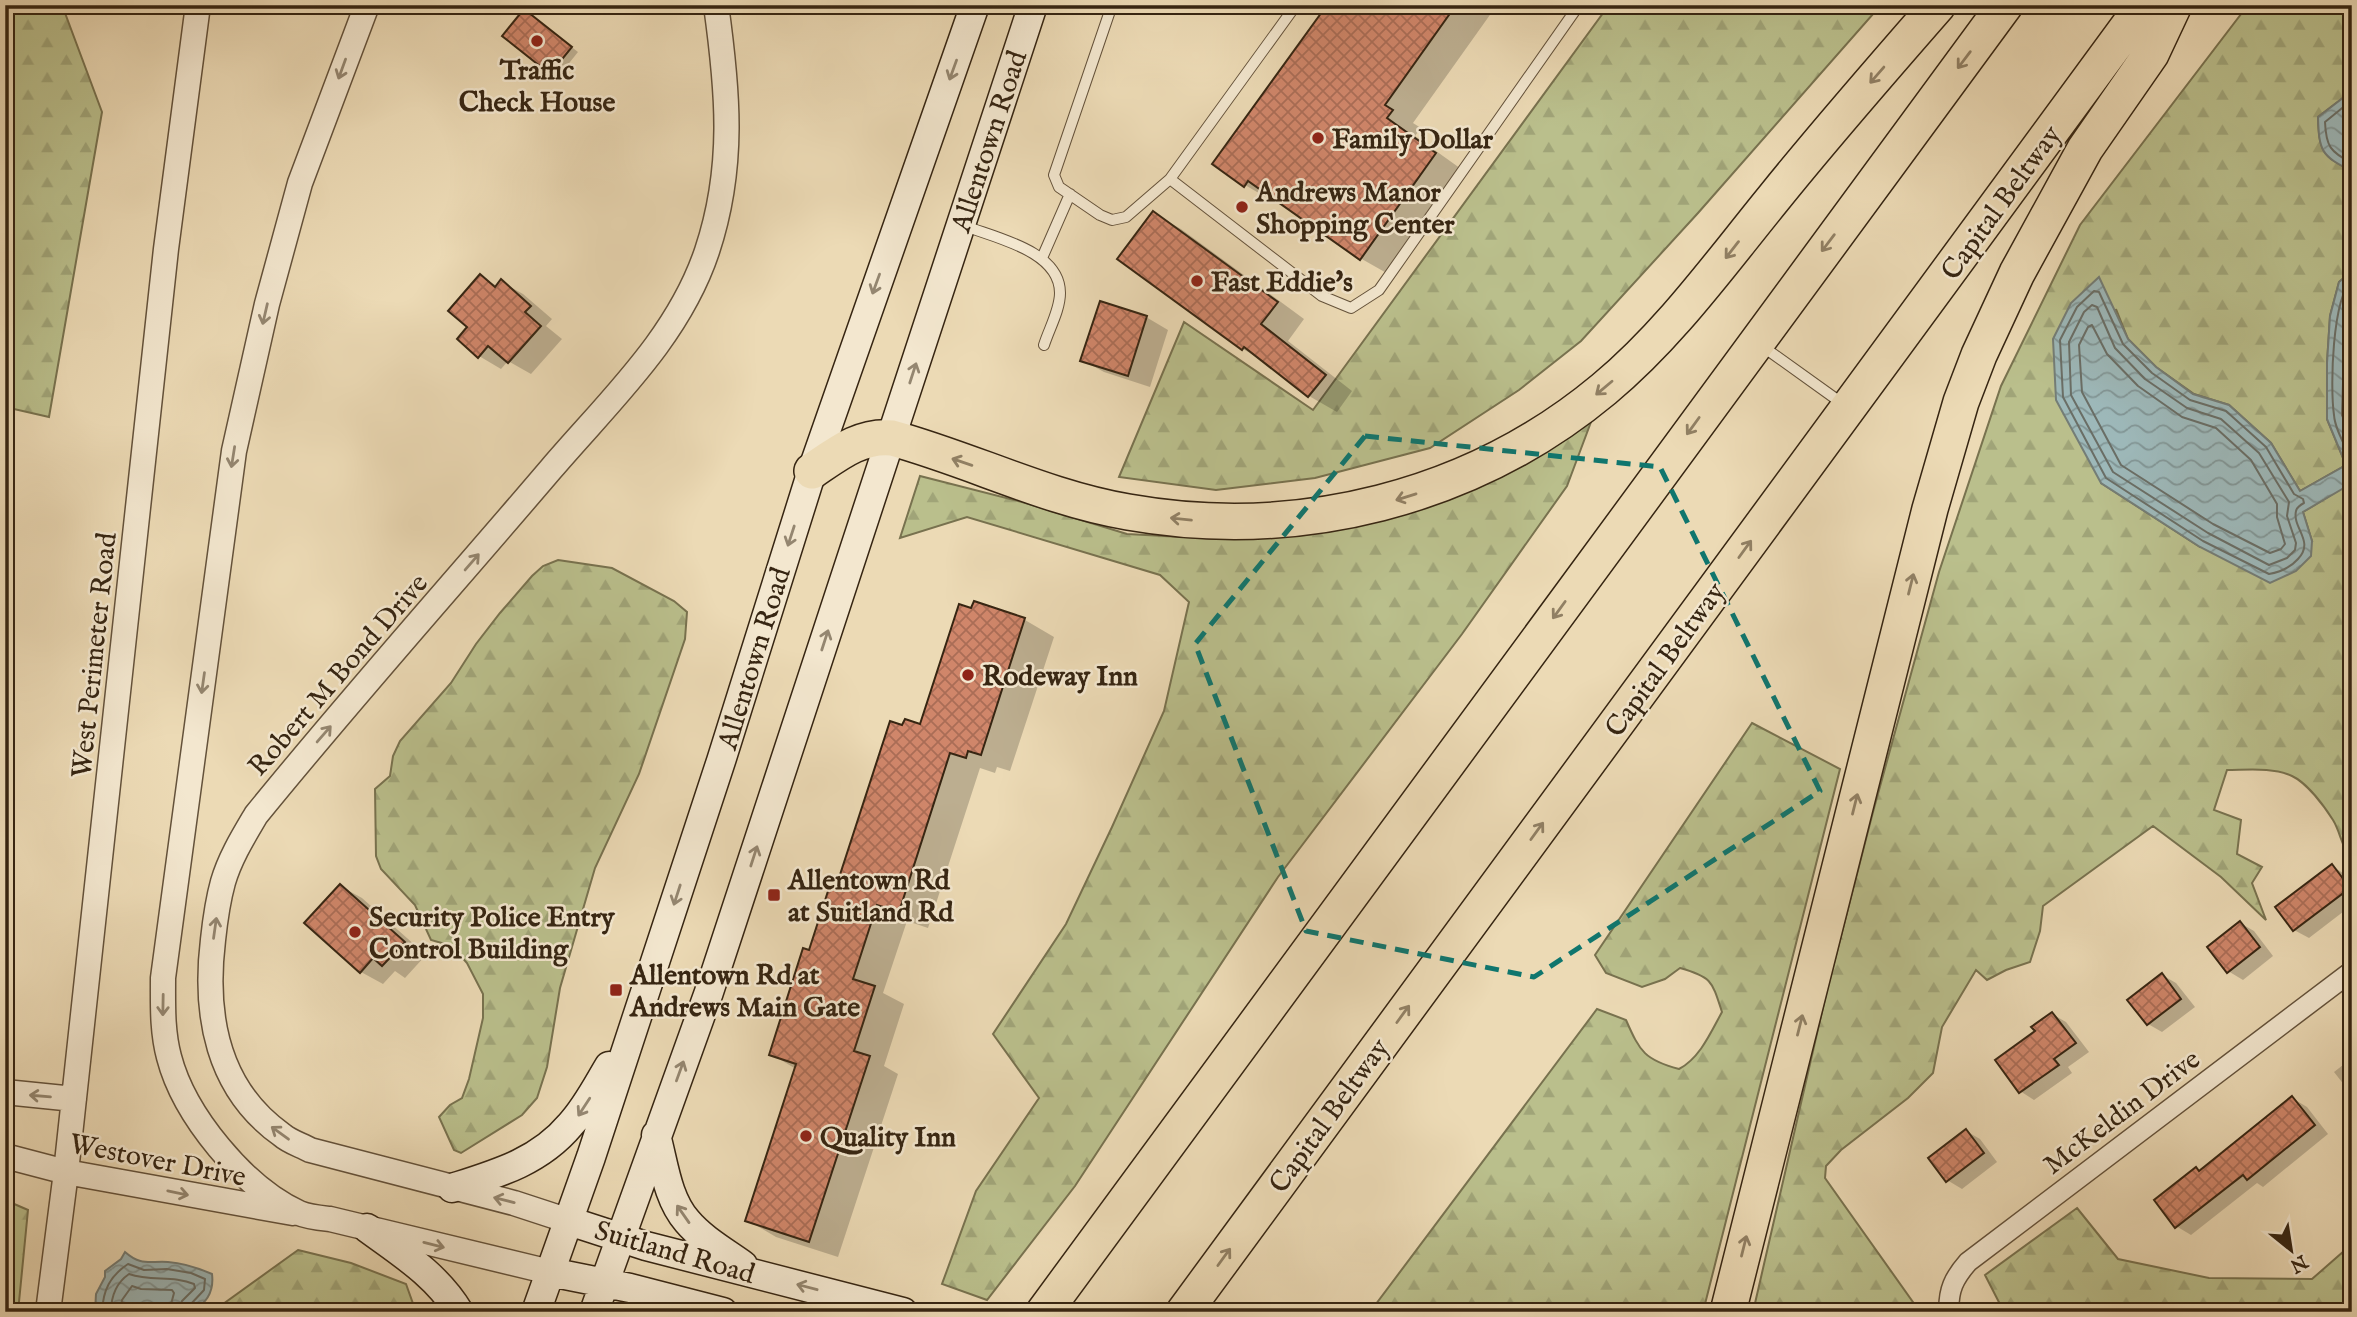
<svg xmlns="http://www.w3.org/2000/svg" width="2357" height="1317" viewBox="0 0 2357 1317" font-family="'IM FELL English',serif">
<style>
.forest{fill:url(#forest-firs);stroke:#78724f;stroke-width:2}
.water{fill:url(#water-waves);stroke:#747d76;stroke-width:2}
.shadow{fill:#0003}
.lines{fill:none;stroke-linecap:round;stroke-linejoin:round}
.shore{stroke:#6a6e66;stroke-width:2}
.building{fill:url(#building-cross-hatch);stroke:#362512;stroke-width:2}
.service-casing{stroke:#64523b;stroke-width:12}
.minor-casing{stroke:#64523b;stroke-width:22}
.tertiary-casing{stroke:#64523b;stroke-width:27}
.secondary-casing{stroke:#362512;stroke-width:31}
.motorway-casing{stroke:#362512;stroke-width:38}
.service{stroke:#f3e7cf;stroke-width:10}
.minor{stroke:#f3e7cf;stroke-width:19}
.tertiary{stroke:#f3e7cf;stroke-width:24}
.secondary{stroke:#f3e7cf;stroke-width:28}
.motorway{stroke:#ecdab5;stroke-width:35}
.oneway{stroke:#918064}
.oneway2{stroke:#948670}
.marked{fill:none;stroke:#0f766e;stroke-width:5;stroke-dasharray:14 9;stroke-linejoin:round}
.poi-dot{fill:#8f2418;stroke:#f3e7cf;stroke-width:2.5}
.labels{text-anchor:middle;stroke-width:5;stroke-linejoin:round;paint-order:stroke}
.poi-label{font-size:28px;font-weight:bold;fill:#362512;stroke:#f3e7cf;text-anchor:start}
.street-label{font-size:28px;fill:#362512;stroke:#f3e7cf}
</style>
<defs>
<pattern id="forest-firs" width="22" height="20" patternUnits="userSpaceOnUse" patternTransform="scale(1.75)"><rect width="22" height="20" fill="#babf8c"/><path d="M5 1l3.5 6h-7zM16 11l3.5 6h-7z" fill="#a0a478"/></pattern>
<pattern id="water-waves" width="16" height="10" patternUnits="userSpaceOnUse" patternTransform="scale(1.75)"><rect width="16" height="10" fill="#9db8b9"/><path d="M0 5q4-4 8 0t8 0" fill="none" stroke="#819595"/></pattern>
<pattern id="building-cross-hatch" width="8" height="8" patternUnits="userSpaceOnUse" patternTransform="scale(1.75)"><rect width="8" height="8" fill="#d0866a"/><path d="M0 0l8 8M0 8l8-8" fill="none" stroke="#aa6d56"/></pattern>
</defs>
<rect width="100%" height="100%" fill="#ecdab5"/>
<filter id="stains"><feTurbulence type="fractalNoise" baseFrequency=".00286" numOctaves="4"/><feColorMatrix values="0 0 0 0 .2 0 0 0 0 .09 0 0 0 0 .02 0 0 0 .5 -.17"/></filter>
<radialGradient id="worn" r=".72"><stop offset=".6" stop-color="#630" stop-opacity="0"/><stop offset="1" stop-color="#630" stop-opacity=".3"/></radialGradient>
<!-- forest -->
<path class="forest" d="M 5,5 L 62,5 L 102,112 L 49,417 L 5,407 Z
M 1609,5 L 1881,5 L 1698,213 L 1581,341 L 1519,390 L 1430,448 L 1315,478 L 1216,490 L 1119,477 L 1184,322 L 1313,410 Z
M 2248,5 L 2352,5 L 2352,91 L 2318,117 C 2319,151 2322,156 2352,171 L 2352,271 L 2339,282 L 2330,316 L 2327,363 L 2327,419 L 2346,465 L 2300,491 L 2271,443 L 2229,405 L 2194,394 L 2156,367 L 2128,339 L 2116,309 L 2101,483 L 2200,547 L 2312,541 L 2303,512 L 2349,484 L 2352,489 L 2352,859 C 2341,847 2341,833 2333,820 C 2324,806 2307,783 2292,776 C 2273,767 2247,770 2227,770 L 2214,810 L 2241,820 L 2237,854 L 2262,867 L 2252,883 L 2266,920 L 2221,877 L 2153,826 L 2043,906 L 2040,931 L 2030,962 L 2006,970 L 1987,980 L 1976,970 L 1942,1027 L 1933,1073 L 1908,1098 L 1841,1150 L 1826,1166 L 1825,1178 L 1920,1312 L 1753,1312 L 1827,990 L 1873,812 L 1939,572 L 2001,386 L 2080,225 Z
M 1591,422 L 1567,486 L 1462,634 L 1278,877 L 1075,1186 L 987,1300 L 942,1284 L 976,1191 L 1039,1098 L 993,1034 L 1066,924 L 1112,827 L 1164,711 L 1189,602 L 1160,575 L 967,517 L 900,538 L 920,476 L 1022,502 L 1127,534 L 1221,539 L 1314,534 L 1446,495 Z
M 558,560 L 612,568 L 674,601 L 687,612 L 685,639 L 639,774 L 595,868 L 560,988 L 547,1067 L 537,1098 L 522,1115 L 461,1153 L 454,1150 L 439,1117 L 450,1105 L 462,1098 L 469,1079 L 483,1018 L 483,994 L 467,963 L 452,946 L 431,940 L 415,905 L 381,869 L 376,856 L 375,789 L 390,776 L 393,756 L 400,741 L 451,683 L 476,644 L 500,613 L 532,576 L 543,566 Z
M 1752,723 L 1840,769 L 1703,1312 L 1370,1312 L 1597,1009 L 1626,1020 C 1640,1052 1645,1060 1679,1069 C 1700,1058 1711,1032 1722,1012 C 1712,981 1712,977 1680,968 L 1665,979 L 1642,987 L 1606,973 L 1595,955 Z
M 5,1200 L 28,1210 L 18,1312 L 5,1312 Z
M 2077,1208 L 2118,1259 L 2209,1278 L 2312,1279 L 2352,1244 L 2352,1312 L 2004,1312 L 1985,1275 Z
M 298,1250 L 351,1263 L 406,1284 L 416,1312 L 212,1312 Z"/>
<!-- water -->
<path class="water" d="M 2352,91 L 2352,171 C 2321,156 2319,151 2318,117 Z
M 2352,271 L 2352,489 L 2349,485 L 2303,512 L 2312,541 L 2311,556 L 2296,571 L 2270,583 L 2200,547 L 2101,483 L 2056,400 L 2053,339 L 2071,303 L 2099,277 L 2128,339 L 2156,367 L 2193,394 L 2229,405 L 2271,443 L 2300,491 L 2346,465 L 2327,419 L 2327,363 L 2330,316 L 2339,282 Z
M 125,1252 C 141,1266 148,1261 168,1262 C 183,1263 198,1268 212,1274 C 214,1290 208,1302 194,1310 C 184,1315 111,1312 95,1312 L 96,1294 L 105,1277 L 105,1271 L 121,1259 Z"/>
<!-- shadow -->
<path class="shadow" d="M 1329,5 L 1497,5 L 1413,123 L 1421,128 L 1415,136 L 1464,171 L 1390,275 L 1360,258 L 1276,199 L 1274,202 L 1245,185 Z
M 525,11 L 578,52 L 558,77 L 505,36 Z
M 1153,213 L 1181,229 L 1304,319 L 1288,341 L 1352,391 L 1337,412 L 1309,396 L 1267,363 L 1243,349 L 1120,259 Z
M 480,276 L 497,286 L 501,282 L 523,294 L 552,319 L 546,326 L 562,339 L 531,374 L 508,361 L 501,369 L 479,356 L 459,339 L 469,327 Z
M 1146,317 L 1168,330 L 1150,387 L 1104,372 L 1082,360 Z
M 975,604 L 1025,620 L 1054,637 L 1010,771 L 997,767 L 995,773 L 980,768 L 928,928 L 907,921 L 883,993 L 904,1004 L 884,1066 L 898,1074 L 838,1257 L 776,1237 L 747,1220 L 796,1069 L 771,1054 L 810,952 L 903,728 L 921,726 Z
M 2332,866 L 2346,875 L 2352,882 L 2352,905 L 2309,938 L 2294,930 Z
M 340,886 L 362,898 L 426,955 L 405,978 L 395,971 L 383,984 L 361,972 L 307,923 Z
M 2240,923 L 2254,931 L 2273,956 L 2243,980 L 2228,971 Z
M 2162,975 L 2176,983 L 2195,1007 L 2162,1032 L 2148,1024 Z
M 2052,1014 L 2066,1022 L 2089,1052 L 2068,1067 L 2072,1073 L 2034,1100 L 2020,1091 Z
M 2352,1058 L 2352,1095 L 2334,1072 Z
M 2292,1098 L 2307,1107 L 2328,1134 L 2263,1187 L 2257,1183 L 2191,1235 L 2176,1226 L 2200,1172 Z
M 1966,1131 L 1980,1139 L 1997,1162 L 1962,1189 L 1947,1180 Z"/>
<g class="lines">
<!-- shore -->
<path class="shore" d="M 2352,100 L 2325,122 C 2326,146 2330,152 2352,163
M 2352,280 C 2332,298 2330,388 2334,415 C 2335,430 2346,447 2352,461
M 2094,291 L 2099,292 L 2123,344 L 2152,373 L 2190,400 L 2226,411 L 2266,447 L 2294,494 L 2303,499 L 2304,503 C 2300,505 2297,507 2296,511 C 2292,528 2315,541 2298,559 C 2291,567 2280,572 2269,574 L 2203,541 L 2106,478 L 2063,397 L 2060,340 L 2077,307 Z
M 2352,296 L 2345,319 L 2342,415 L 2352,438
M 2092,305 L 2097,307 L 2115,348 L 2145,379 L 2187,408 L 2221,419 L 2259,453 L 2289,502 L 2287,516 L 2296,543 L 2295,550 L 2287,558 L 2269,565 L 2208,533 L 2113,472 L 2071,395 L 2069,342 L 2084,312 Z
M 2092,325 L 2107,354 L 2138,386 L 2182,417 L 2216,428 L 2251,460 L 2277,504 L 2277,517 L 2285,544 L 2281,549 L 2270,553 L 2213,524 L 2121,465 L 2082,392 L 2079,345 L 2088,327 Z
M 102,1312 C 103,1290 110,1276 128,1264 L 144,1270 L 167,1269 L 191,1273 L 205,1279 L 204,1290 L 190,1305 L 188,1312
M 111,1312 C 111,1296 116,1283 129,1274 C 151,1282 173,1275 194,1284 L 195,1288 L 182,1301 L 179,1312
M 121,1312 L 122,1300 L 132,1286 L 141,1289 L 172,1290 L 174,1293 L 169,1312"/>
</g>
<!-- building -->
<path class="building" d="M 1327,5 L 1456,5 L 1385,105 L 1393,110 L 1387,118 L 1436,153 L 1360,260 L 1248,181 L 1244,187 L 1212,164 Z
M 524,9 L 572,47 L 550,74 L 502,36 Z
M 1153,211 L 1278,302 L 1261,324 L 1326,375 L 1308,397 L 1244,347 L 1242,350 L 1117,259 Z
M 480,274 L 495,287 L 501,279 L 531,306 L 525,312 L 541,326 L 508,363 L 488,346 L 478,358 L 457,339 L 467,327 L 448,311 Z
M 1100,301 L 1147,316 L 1128,376 L 1080,361 Z
M 974,601 L 1025,618 L 981,755 L 968,751 L 966,758 L 950,753 L 899,912 L 877,905 L 853,979 L 875,986 L 854,1051 L 870,1056 L 809,1242 L 745,1221 L 796,1064 L 769,1055 L 803,948 L 809,950 L 829,888 L 835,890 L 890,721 L 902,725 L 905,719 L 920,724 L 959,604 L 971,608 Z
M 2332,864 L 2350,888 L 2293,931 L 2275,907 Z
M 340,884 L 405,942 L 382,966 L 373,958 L 360,973 L 304,923 Z
M 2240,921 L 2260,947 L 2227,973 L 2207,947 Z
M 2162,973 L 2181,999 L 2147,1025 L 2127,1000 Z
M 2052,1012 L 2076,1043 L 2054,1059 L 2059,1065 L 2019,1093 L 1995,1060 L 2035,1031 L 2031,1027 Z
M 2292,1096 L 2315,1125 L 2247,1180 L 2243,1175 L 2175,1228 L 2154,1200 L 2196,1167 L 2199,1171 Z
M 1966,1129 L 1984,1153 L 1946,1182 L 1928,1158 Z"/>
<g class="lines">
<!-- service casing -->
<g class="service-casing">
<path id="service" d="M 1112,5 L 1054,175 L 1059,187 L 1100,215 L 1112,220 L 1126,217 L 1170,179 L 1296,5
M 1170,179 L 1322,296 L 1351,308 L 1379,290 L 1579,5
M 965,226 C 996,238 1060,251 1060,293 C 1060,310 1049,329 1044,345
M 1042,258 L 1070,194
M 1762,346 L 1843,404"/>
</g>
<!-- minor casing -->
<g class="minor-casing">
<path id="minor" d="M 1949,1312 C 1948,1290 1954,1278 1968,1262 L 2352,971"/>
</g>
<!-- tertiary casing -->
<g class="tertiary-casing">
<path id="tertiary" d="M 367,5 L 300,183 L 267,304 L 234,451 L 163,978 C 163,1005 162,1031 169,1057 C 184,1115 244,1188 299,1213 C 308,1217 320,1218 330,1219 L 550,1272
M 5,1092 L 74,1099
M 5,1156 L 66,1172 L 293,1213
M 569,1221 L 514,1203 L 310,1150 C 301,1145 290,1142 282,1135 C 217,1089 204,1014 213,940 C 215,921 218,900 223,882 C 230,858 243,837 256,815 C 351,698 453,584 551,469 C 609,401 678,338 707,251 C 735,167 728,91 716,5
M 48,1312 L 66,1172 L 166,249 L 198,5"/>
</g>
<!-- secondary casing -->
<g class="secondary-casing">
<path id="secondary" d="M 656,1135 C 664,1164 667,1198 687,1221 C 702,1239 725,1252 743,1265
M 452,1188 C 496,1174 539,1162 570,1125 C 586,1108 597,1086 609,1066
M 569,1221 L 646,1246 L 903,1312
M 367,1228 C 401,1253 437,1275 459,1312
M 550,1272 L 630,1288 L 723,1312
M 536,1312 L 591,1157 L 721,761 L 812,471 L 975,5
M 594,1312 L 709,992 L 1033,5"/>
</g>
<!-- motorway casing -->
<g class="motorway-casing">
<path id="motorway" d="M 812,471 C 837,454 860,435 892,438 C 972,460 1046,498 1128,512 C 1298,542 1472,499 1604,389 C 1669,335 1720,264 1773,199 C 1826,133 1882,69 1938,5
M 1044,1312 L 2005,5
M 1184,1312 L 2144,5
M 1728,1312 L 1930,509 L 1961,402 L 1979,355 L 2017,273 L 2085,149 L 2151,54 L 2174,5"/>
</g>
<!-- service -->
<use href="#service" class="service"/>
<!-- minor -->
<use href="#minor" class="minor"/>
<!-- tertiary -->
<use href="#tertiary" class="tertiary"/>
<!-- secondary -->
<use href="#secondary" class="secondary"/>
<!-- motorway -->
<use href="#motorway" class="motorway"/>
</g>
<!-- one-way arrows -->
<defs><path id="oneway-shaft" d="M-6 0H5M1.5-3L5.5 0L1.5 3" fill="none" stroke-width="1.6" stroke-linecap="round" stroke-linejoin="round" transform="scale(1.75)"/></defs>
<g class="oneway">
<use href="#oneway-shaft" transform="translate(1964 60) rotate(127)"/>
<use href="#oneway-shaft" transform="translate(1877 75) rotate(131)"/>
<use href="#oneway-shaft" transform="translate(1828 243) rotate(127)"/>
<use href="#oneway-shaft" transform="translate(1732 250) rotate(128)"/>
<use href="#oneway-shaft" transform="translate(1604 388) rotate(140)"/>
<use href="#oneway-shaft" transform="translate(1693 426) rotate(126)"/>
<use href="#oneway-shaft" transform="translate(962 462) rotate(-161)"/>
<use href="#oneway-shaft" transform="translate(1406 497) rotate(163)"/>
<use href="#oneway-shaft" transform="translate(1181 519) rotate(-174)"/>
<use href="#oneway-shaft" transform="translate(1745 549) rotate(-54)"/>
<use href="#oneway-shaft" transform="translate(1911 584) rotate(-76)"/>
<use href="#oneway-shaft" transform="translate(1559 610) rotate(126)"/>
<use href="#oneway-shaft" transform="translate(1855 804) rotate(-76)"/>
<use href="#oneway-shaft" transform="translate(1537 831) rotate(-54)"/>
<use href="#oneway-shaft" transform="translate(1403 1014) rotate(-54)"/>
<use href="#oneway-shaft" transform="translate(1800 1025) rotate(-76)"/>
<use href="#oneway-shaft" transform="translate(1744 1246) rotate(-76)"/>
<use href="#oneway-shaft" transform="translate(1224 1257) rotate(-54)"/>
</g>
<g class="oneway2">
<use href="#oneway-shaft" transform="translate(342 69) rotate(110)"/>
<use href="#oneway-shaft" transform="translate(953 70) rotate(110)"/>
<use href="#oneway-shaft" transform="translate(876 284) rotate(110)"/>
<use href="#oneway-shaft" transform="translate(265 314) rotate(103)"/>
<use href="#oneway-shaft" transform="translate(913 373) rotate(-72)"/>
<use href="#oneway-shaft" transform="translate(233 457) rotate(99)"/>
<use href="#oneway-shaft" transform="translate(791 536) rotate(108)"/>
<use href="#oneway-shaft" transform="translate(472 562) rotate(-49)"/>
<use href="#oneway-shaft" transform="translate(825 640) rotate(-72)"/>
<use href="#oneway-shaft" transform="translate(203 683) rotate(98)"/>
<use href="#oneway-shaft" transform="translate(324 734) rotate(-49)"/>
<use href="#oneway-shaft" transform="translate(754 856) rotate(-72)"/>
<use href="#oneway-shaft" transform="translate(677 895) rotate(108)"/>
<use href="#oneway-shaft" transform="translate(215 928) rotate(-82)"/>
<use href="#oneway-shaft" transform="translate(163 1005) rotate(91)"/>
<use href="#oneway-shaft" transform="translate(680 1071) rotate(-70)"/>
<use href="#oneway-shaft" transform="translate(40 1096) rotate(-175)"/>
<use href="#oneway-shaft" transform="translate(584 1107) rotate(123)"/>
<use href="#oneway-shaft" transform="translate(280 1133) rotate(-144)"/>
<use href="#oneway-shaft" transform="translate(178 1193) rotate(12)"/>
<use href="#oneway-shaft" transform="translate(504 1200) rotate(-166)"/>
<use href="#oneway-shaft" transform="translate(683 1214) rotate(-125)"/>
<use href="#oneway-shaft" transform="translate(434 1245) rotate(14)"/>
<use href="#oneway-shaft" transform="translate(807 1287) rotate(-165)"/>
</g>
<!-- marked area -->
<path class="marked" d="M 1365,436 L 1660,467 L 1820,791 L 1534,977 L 1306,931 L 1195,644 Z"/>
<!-- markers -->
<g class="poi-dot">
<circle cx="537" cy="41" r="7"/>
<circle cx="1318" cy="138" r="7"/>
<circle cx="1242" cy="207" r="7"/>
<circle cx="1197" cy="281" r="7"/>
<circle cx="968" cy="675" r="7"/>
<rect x="767" y="888" width="14" height="14" rx="3.5"/>
<circle cx="355" cy="932" r="7"/>
<rect x="609" y="983" width="14" height="14" rx="3.5"/>
<circle cx="806" cy="1136" r="7"/>
</g>
<g class="labels">
<!-- poi labels -->
<g class="poi-label">
<text x="537" y="79" text-anchor="middle">Traffic<tspan x="537" dy="32">Check House</tspan></text>
<text x="1332" y="148">Family Dollar</text>
<text x="1256" y="201">Andrews Manor<tspan x="1256" dy="32">Shopping Center</tspan></text>
<text x="1211" y="291">Fast Eddie's</text>
<text x="982" y="685">Rodeway Inn</text>
<text x="788" y="889">Allentown Rd<tspan x="788" dy="32">at Suitland Rd</tspan></text>
<text x="369" y="926">Security Police Entry<tspan x="369" dy="32">Control Building</tspan></text>
<text x="630" y="984">Allentown Rd at<tspan x="630" dy="32">Andrews Main Gate</tspan></text>
<text x="820" y="1146">Quality Inn</text>
</g>
<!-- street labels -->
<g class="street-label">
<text transform="translate(988 141) rotate(-72)" y="10">Allentown Road</text>
<text transform="translate(2000 202) rotate(-54)" y="10">Capital Beltway</text>
<text transform="translate(93 655) rotate(-84)" y="10">West Perimeter Road</text>
<text transform="translate(753 658) rotate(-73)" y="10">Allentown Road</text>
<text transform="translate(1664 659) rotate(-54)" y="10">Capital Beltway</text>
<text transform="translate(337 674) rotate(-49)" y="10">Robert M Bond Drive</text>
<text transform="translate(2121 1111) rotate(-37)" y="10">McKeldin Drive</text>
<text transform="translate(1328 1115) rotate(-54)" y="10">Capital Beltway</text>
<text transform="translate(158 1159) rotate(11)" y="10">Westover Drive</text>
<text transform="translate(675 1251) rotate(16)" y="10">Suitland Road</text>
</g>
</g>
<!-- margin -->
<rect width="2357" height="1317" fill="none" stroke="#ecdab5" stroke-width="28"/>
<rect x="7" y="7" width="2343" height="1303" fill="none" stroke="#362512" stroke-width="3.5"/>
<rect x="14" y="14" width="2329" height="1289" fill="none" stroke="#362512" stroke-width="2"/>
<!-- north arrow -->
<g transform="translate(2291 1250) rotate(150)" stroke="#f3e7cf" stroke-width="5" paint-order="stroke">
<path d="M0-5L12 26L0 18L-12 26Z" fill="#362512"/>
<text y="-10" font-size="19" font-weight="bold" text-anchor="middle" fill="#362512">N</text>
</g>
<rect width="100%" height="100%" filter="url(#stains)"/>
<rect width="100%" height="100%" fill="url(#worn)"/>
</svg>
